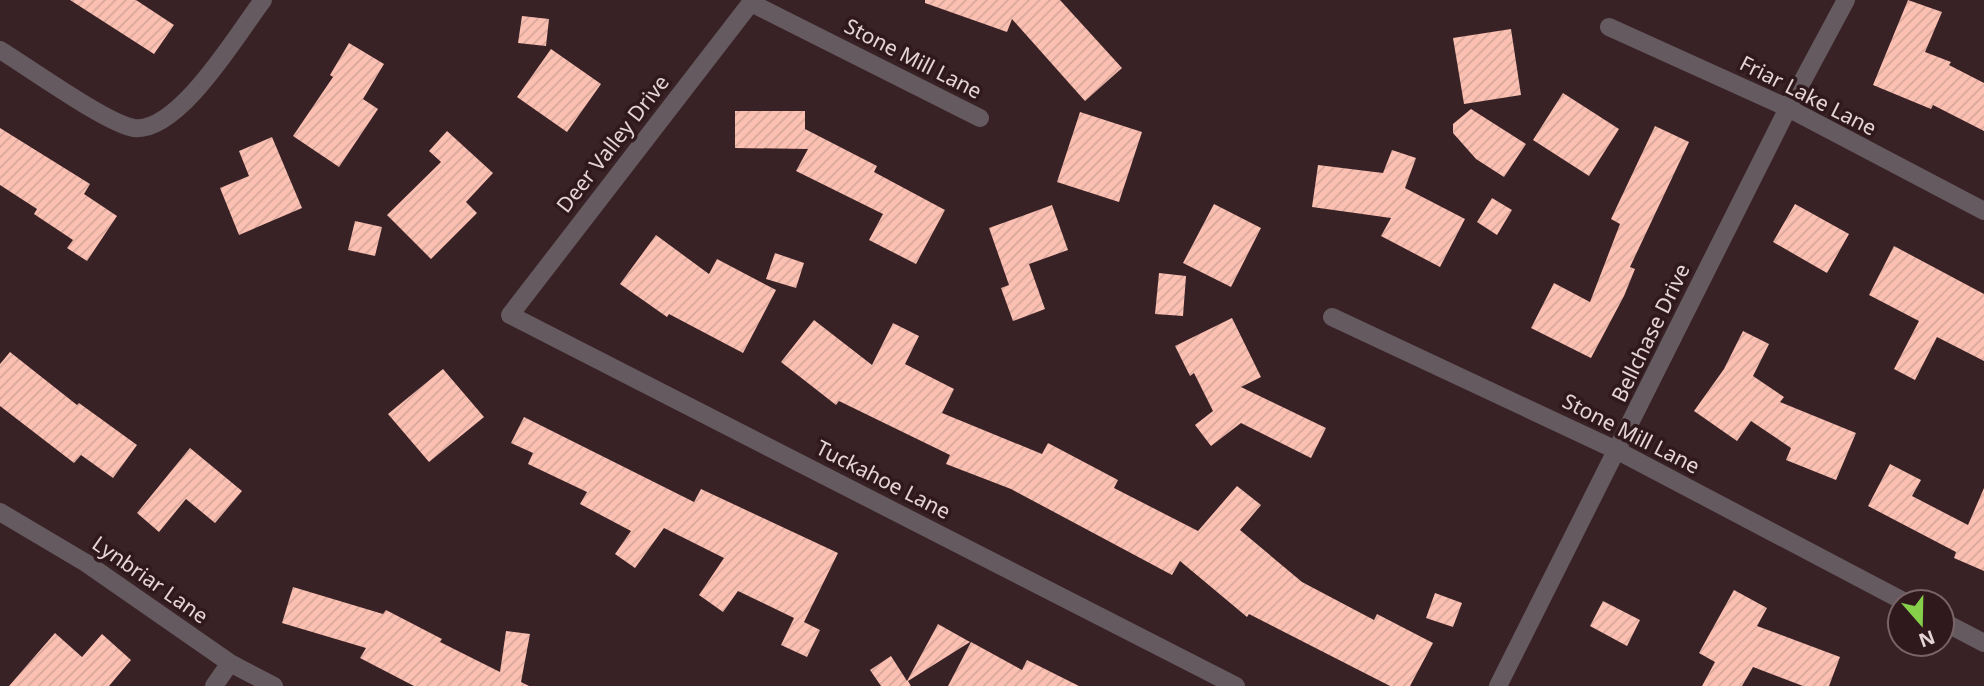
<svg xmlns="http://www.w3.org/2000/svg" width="1984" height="686" viewBox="0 0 1984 686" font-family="'Noto Sans',sans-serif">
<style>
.building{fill:url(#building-hatch)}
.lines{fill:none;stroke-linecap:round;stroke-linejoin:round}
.minor{stroke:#655a60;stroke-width:18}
.labels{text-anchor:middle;stroke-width:7;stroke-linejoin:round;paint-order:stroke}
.street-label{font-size:21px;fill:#e5d5d7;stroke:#2f191d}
</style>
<defs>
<pattern id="building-hatch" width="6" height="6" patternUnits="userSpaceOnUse" patternTransform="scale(1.75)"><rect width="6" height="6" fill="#fbc0b2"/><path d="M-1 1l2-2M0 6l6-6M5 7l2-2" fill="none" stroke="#d7a69b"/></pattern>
</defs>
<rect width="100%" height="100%" fill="#392226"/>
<!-- building -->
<path class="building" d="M 70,0 L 136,0 L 174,25 L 154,54 Z
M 925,0 L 1060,0 L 1122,68 L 1085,101 L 1012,19 L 1007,32 L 925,3 Z
M 1908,0 L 1942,12 L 1925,52 L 1951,62 L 1949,65 L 1984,83 L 1984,131 L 1933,105 L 1931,109 L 1873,85 Z
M 522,16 L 549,19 L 546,46 L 518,43 Z
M 1511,29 L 1521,95 L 1464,104 L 1453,38 Z
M 349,43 L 384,64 L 363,99 L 378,109 L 339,167 L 293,136 L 333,77 L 330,75 Z
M 551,49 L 601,84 L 567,132 L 517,97 Z
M 1563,93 L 1619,129 L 1589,176 L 1533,140 Z
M 1471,109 L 1526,144 L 1504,177 L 1476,159 L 1453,133 L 1453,124 Z
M 735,111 L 805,111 L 805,129 L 877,166 L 874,172 L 945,210 L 916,264 L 869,240 L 883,214 L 796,171 L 808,149 L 735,148 Z
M 1080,112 L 1142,132 L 1119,202 L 1057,182 Z
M 1655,126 L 1689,142 L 1630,267 L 1635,269 L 1624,296 L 1591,358 L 1531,328 L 1554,283 L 1590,302 L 1620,224 L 1611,219 Z
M 0,128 L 90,184 L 84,194 L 117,216 L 87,261 L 67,248 L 73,240 L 34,214 L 37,209 L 0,185 Z
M 447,131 L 493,173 L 466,202 L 477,213 L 431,259 L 387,215 L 441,162 L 429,151 Z
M 272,137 L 302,208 L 239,235 L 220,188 L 249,176 L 239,151 Z
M 1392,150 L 1416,158 L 1405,188 L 1465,219 L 1440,267 L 1381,236 L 1391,218 L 1312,207 L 1318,165 L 1383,173 Z
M 1492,198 L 1512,210 L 1497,235 L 1477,222 Z
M 1214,204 L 1261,228 L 1231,287 L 1183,263 Z
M 1795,204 L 1849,234 L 1827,273 L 1773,242 Z
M 1052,205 L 1068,250 L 1029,264 L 1045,309 L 1013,321 L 1001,288 L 1009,285 L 989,228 Z
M 355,221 L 382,227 L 375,256 L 348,250 Z
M 656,235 L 709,274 L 717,259 L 776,290 L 743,353 L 669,314 L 667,317 L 620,284 Z
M 1894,246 L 1984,294 L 1984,361 L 1937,337 L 1915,380 L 1894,369 L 1919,321 L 1869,295 Z
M 775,253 L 804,263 L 796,288 L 766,279 Z
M 1159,273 L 1186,276 L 1183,316 L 1155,314 Z
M 1232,318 L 1261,377 L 1241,387 L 1326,428 L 1311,458 L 1241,423 L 1211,446 L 1195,425 L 1213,411 L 1194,373 L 1190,376 L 1175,346 Z
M 814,320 L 872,365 L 893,323 L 919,336 L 905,364 L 954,389 L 942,413 L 1042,454 L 1048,443 L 1118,480 L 1114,488 L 1198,531 L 1237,486 L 1261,505 L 1240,530 L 1302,582 L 1374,620 L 1377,614 L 1433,643 L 1410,686 L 1390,686 L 1249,614 L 1247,617 L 1180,561 L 1172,575 L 1011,489 L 946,464 L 950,455 L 839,401 L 836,405 L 781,362 Z
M 1743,331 L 1769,344 L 1753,376 L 1784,397 L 1780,402 L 1856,433 L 1836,480 L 1786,460 L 1791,448 L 1751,421 L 1737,441 L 1694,411 L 1724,369 Z
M 10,352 L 77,405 L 79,403 L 137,445 L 113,478 L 81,455 L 74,463 L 0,406 L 0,364 Z
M 443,369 L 484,417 L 429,462 L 388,414 Z
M 524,417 L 694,502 L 701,489 L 838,553 L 804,622 L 820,630 L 807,657 L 781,645 L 794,618 L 738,591 L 723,612 L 699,595 L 724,558 L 664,528 L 635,568 L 615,554 L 631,531 L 580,504 L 587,492 L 528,464 L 533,453 L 511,443 Z
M 190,448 L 242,491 L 215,523 L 186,499 L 159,532 L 137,513 Z
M 1890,464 L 1921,480 L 1912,496 L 1968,525 L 1984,488 L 1984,571 L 1954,558 L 1956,552 L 1868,506 Z
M 293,587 L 383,614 L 386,610 L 442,639 L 440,642 L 500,672 L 506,631 L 530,634 L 521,682 L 529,686 L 414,686 L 360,658 L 366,648 L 282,623 Z
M 1734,590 L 1767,608 L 1757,626 L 1840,657 L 1829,686 L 1803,686 L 1753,667 L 1742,686 L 1702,686 L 1715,662 L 1699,653 Z
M 1435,593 L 1462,603 L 1453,627 L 1426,618 Z
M 1603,601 L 1640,620 L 1627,646 L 1590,626 Z
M 938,624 L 970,642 L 908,681 L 911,686 L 881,686 L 870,670 L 891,656 L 907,681 Z
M 55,633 L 82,657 L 102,634 L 131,660 L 109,686 L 9,686 Z
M 971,642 L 1022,670 L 1027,660 L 1079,686 L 948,686 Z"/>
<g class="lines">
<!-- minor -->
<path class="minor" d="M 753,0 L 510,315 L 1236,686
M 751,3 L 980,118
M 1609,27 L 1788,108 L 1984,211
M 0,50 C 28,67 107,124 134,128 C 179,133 238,33 263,0
M 1332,317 L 1618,451 L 1905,602
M 0,512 L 86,563 L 230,663 L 274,686
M 1942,621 L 1984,643
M 214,686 L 230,663
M 1498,686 L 1788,108 L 1846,0"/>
</g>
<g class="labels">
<!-- street labels -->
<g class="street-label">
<text transform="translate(913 59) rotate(27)" y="7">Stone Mill Lane</text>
<text transform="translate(1808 96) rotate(27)" y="7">Friar Lake Lane</text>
<text transform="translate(613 144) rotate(-52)" y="7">Deer Valley Drive</text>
<text transform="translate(1651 333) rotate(-64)" y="7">Bellchase Drive</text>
<text transform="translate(1631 434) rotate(27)" y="7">Stone Mill Lane</text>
<text transform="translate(883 480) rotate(27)" y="7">Tuckahoe Lane</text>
<text transform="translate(150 580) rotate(35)" y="7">Lynbriar Lane</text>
</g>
</g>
<!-- north arrow -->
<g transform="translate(1921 623) rotate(160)"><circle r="33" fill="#2f191d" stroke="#786467" stroke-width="2"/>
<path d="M0-5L12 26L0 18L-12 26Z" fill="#86cf4b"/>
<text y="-10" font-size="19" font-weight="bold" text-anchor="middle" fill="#e5d5d7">N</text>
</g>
</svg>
